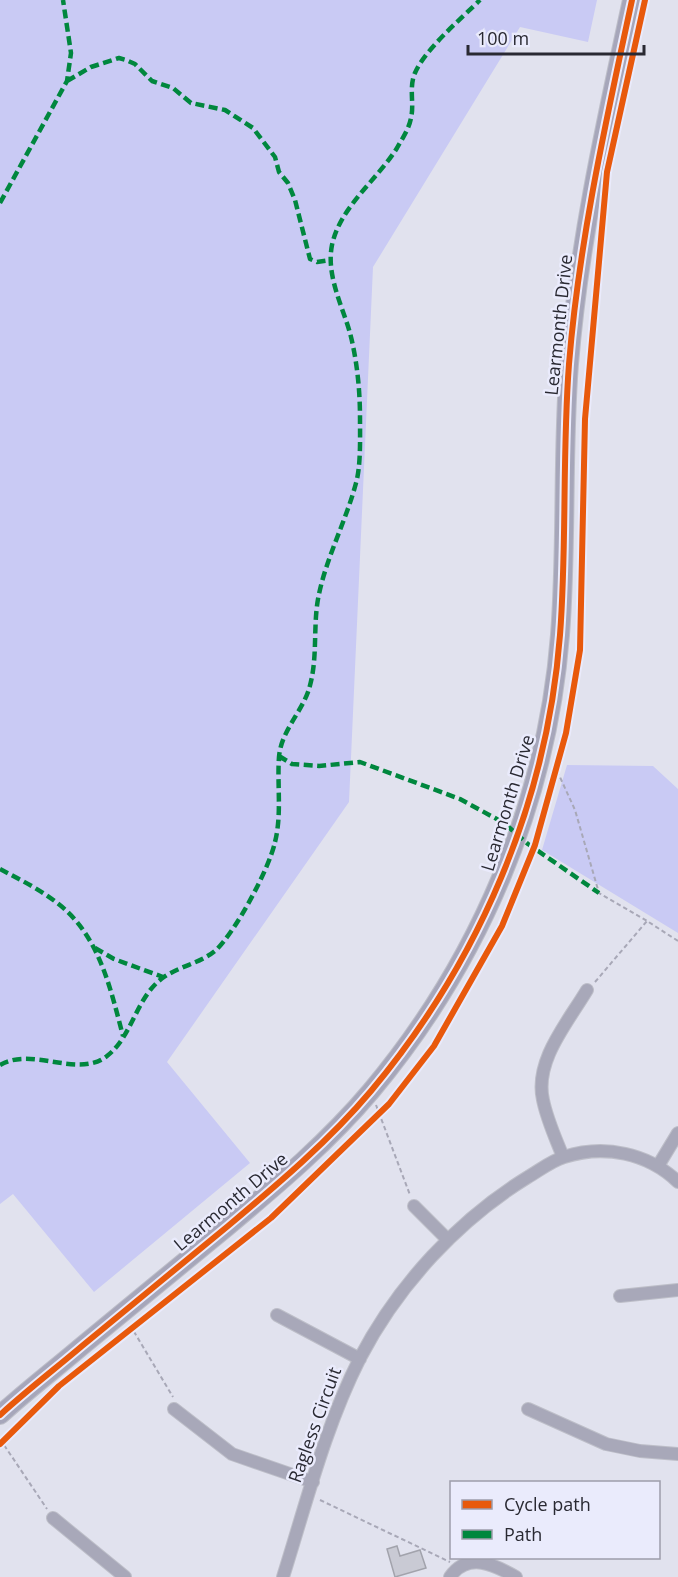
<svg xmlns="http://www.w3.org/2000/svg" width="678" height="1577" viewBox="0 0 678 1577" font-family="'Open Sans',sans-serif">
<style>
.green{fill:#c9caf4}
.building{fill:#c9cad4;stroke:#a2a3ac;stroke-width:1.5}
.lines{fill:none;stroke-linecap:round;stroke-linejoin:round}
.street-casing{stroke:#bdbec8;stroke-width:14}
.secondary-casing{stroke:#bdbec8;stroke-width:20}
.path{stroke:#a8a8b7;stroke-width:2;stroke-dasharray:4.5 3;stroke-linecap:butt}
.street{stroke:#a8a8b9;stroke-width:12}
.secondary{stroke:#a6a6ba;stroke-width:18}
.quiet{stroke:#00873e;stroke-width:4.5;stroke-dasharray:9 4.5;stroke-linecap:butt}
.cycleway-casing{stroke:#eaebfc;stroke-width:10}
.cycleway{stroke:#e8590c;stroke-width:6}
.labels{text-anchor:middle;stroke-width:5;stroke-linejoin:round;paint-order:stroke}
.street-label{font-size:18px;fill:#292932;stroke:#eaebfc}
</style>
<rect width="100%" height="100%" fill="#e1e2ee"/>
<!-- green -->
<path class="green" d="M 0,0 L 597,0 L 588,42 L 520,27 L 373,267 L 349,802 L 167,1062 L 250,1163 L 94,1292 L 13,1194 L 0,1204 Z
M 567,765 L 653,766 L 678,789 L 678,933 L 542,850 Z"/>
<!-- building -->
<path class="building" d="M 397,1546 L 400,1556 L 420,1550 L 426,1568 L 395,1577 L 387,1549 Z"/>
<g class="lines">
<!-- street casing -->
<g class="street-casing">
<path id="street" d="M 563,1157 C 556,1139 547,1120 543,1100 C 534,1061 568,1022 587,990
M 658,1166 L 678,1133
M 414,1206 L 448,1240
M 620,1296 L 678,1290
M 277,1315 L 360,1359
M 174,1409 L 232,1454 L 313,1482
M 528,1409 L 606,1444 L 640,1451 L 678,1454
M 53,1518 L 125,1577
M 283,1577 C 306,1504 325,1427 360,1358 C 398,1285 458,1220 528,1177 C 540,1170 551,1161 564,1157 C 604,1144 648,1153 678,1182
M 450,1577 C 468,1551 495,1565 516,1577"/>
</g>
<!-- secondary casing -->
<g class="secondary-casing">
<path id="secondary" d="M 0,1415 C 26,1391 55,1369 82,1346 C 131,1306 179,1266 228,1226 C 278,1184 329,1141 371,1091 C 479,962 547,803 560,635 C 567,545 562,454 569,364 C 579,241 606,121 632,0"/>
</g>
<!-- path -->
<path class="path" d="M 554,764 L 575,810 L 599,893 L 647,921
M 595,982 L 647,921 L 678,941
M 376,1105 L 410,1195
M 130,1325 L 173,1397
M 0,1439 L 47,1509
M 320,1500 L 450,1562"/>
<!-- street -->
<use href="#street" class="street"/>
<!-- secondary -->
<use href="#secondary" class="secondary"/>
<!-- quiet -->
<path class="quiet" d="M 67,81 L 91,67 L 119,58 L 126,60 L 135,64 L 152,81 L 173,88 L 191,103 L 225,110 L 253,128 L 275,157 L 279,172 L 288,183 L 295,200 L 310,259 L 317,262 L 330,260
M 0,203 L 67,81 L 71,53 L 63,0
M 279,756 L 292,764 L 319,766 L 360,762 L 460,799 L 504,823 L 528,844 L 599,893
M 0,869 C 19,879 39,889 56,902 C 99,934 110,987 123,1036
M 95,948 L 114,959 L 163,977
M 0,1065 C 32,1046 78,1079 107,1056 C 133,1036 136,996 164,977 C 180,966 201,963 216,950 C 236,931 269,869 275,842 C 282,814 277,785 279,757 C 281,732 300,714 308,692 C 319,660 312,626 319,594 C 327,556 346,521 356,483 C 361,466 360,436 360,418 C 360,390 357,360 350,333 C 342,305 326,275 332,245 C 340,207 377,180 397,148 C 402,139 409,129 411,118 C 414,106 410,92 413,79 C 418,55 462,18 480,0"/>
<!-- cycleway casing -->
<g class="cycleway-casing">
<path id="cycleway" d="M 0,1415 C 26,1391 55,1369 82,1346 C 131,1306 179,1266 228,1226 C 278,1184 329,1141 371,1091 C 479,962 547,803 560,635 C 567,545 562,454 569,364 C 579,241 606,121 632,0
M 0,1444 L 59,1386 L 271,1218 L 389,1104 L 434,1046 L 502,926 L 535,845 L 566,733 L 580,650 L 585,419 L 607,172 L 645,0"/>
</g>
<!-- cycleway -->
<use href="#cycleway" class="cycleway"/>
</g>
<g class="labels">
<!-- street labels -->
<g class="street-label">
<text transform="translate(559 325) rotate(-84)" y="6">Learmonth Drive</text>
<text transform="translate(508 803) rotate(-73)" y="6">Learmonth Drive</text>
<text transform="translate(231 1202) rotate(-40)" y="6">Learmonth Drive</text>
<text transform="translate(315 1425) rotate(-70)" y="6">Ragless Circuit</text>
</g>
</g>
<!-- legend -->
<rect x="450" y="1481" width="210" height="78" fill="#eaebfc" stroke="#9d9dab" stroke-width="1.5"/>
<rect x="462" y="1500" width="30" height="9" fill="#e8590c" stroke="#9d9dab" stroke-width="1.5"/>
<text x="504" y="1511" font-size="18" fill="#292932">Cycle path</text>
<rect x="462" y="1530" width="30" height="9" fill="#00873e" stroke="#9d9dab" stroke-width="1.5"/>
<text x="504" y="1541" font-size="18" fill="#292932">Path</text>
<!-- scale -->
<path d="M468 45v9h176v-9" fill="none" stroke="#292932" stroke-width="3"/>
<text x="477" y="45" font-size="18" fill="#292932" stroke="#eaebfc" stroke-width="4.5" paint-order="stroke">100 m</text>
</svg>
